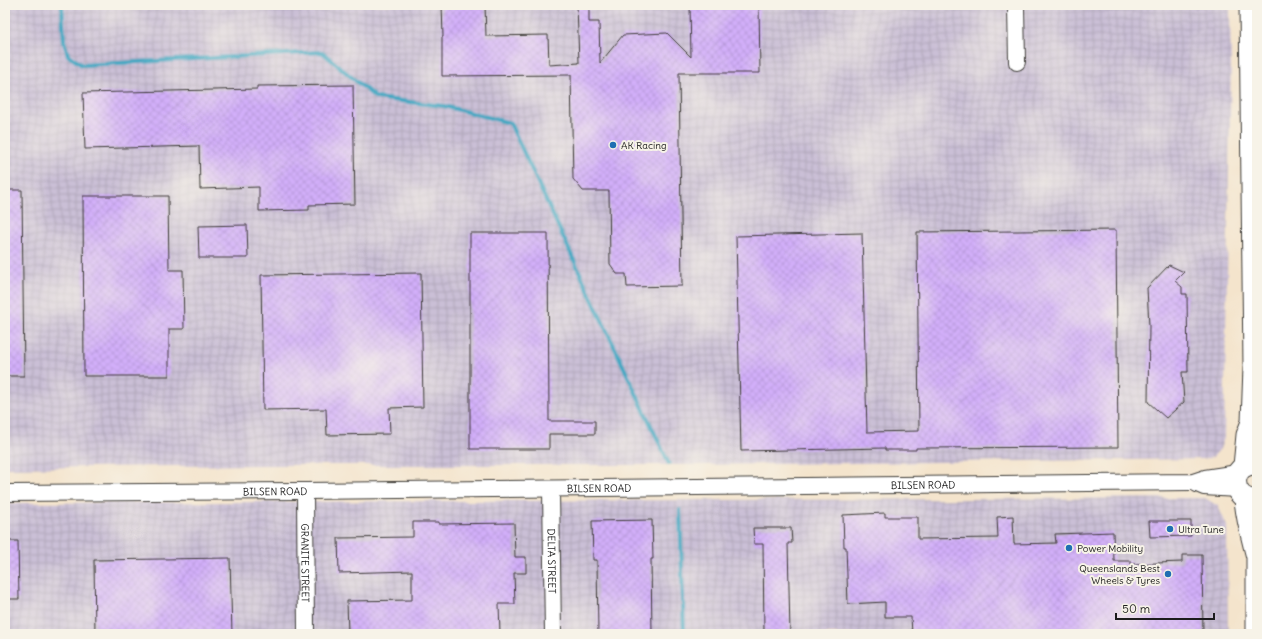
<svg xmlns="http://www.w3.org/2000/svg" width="1262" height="639" viewBox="0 0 1262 639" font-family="Delius,sans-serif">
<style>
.industrial{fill:url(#industrial-grid)}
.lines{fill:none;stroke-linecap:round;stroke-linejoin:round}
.stream{stroke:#42a7c2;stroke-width:4}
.building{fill:url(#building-cross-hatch)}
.minor-casing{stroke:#3c3a36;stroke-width:18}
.major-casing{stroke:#3c3a36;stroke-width:23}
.minor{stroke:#fff;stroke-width:16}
.major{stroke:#fff;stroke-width:21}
.poi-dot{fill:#1f6fb2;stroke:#f7f3e8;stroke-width:1.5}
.labels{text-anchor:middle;stroke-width:4;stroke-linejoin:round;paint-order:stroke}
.poi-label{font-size:10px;fill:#1c1c1c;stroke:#f7f3e8;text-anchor:start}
.street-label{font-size:10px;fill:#1c1c1c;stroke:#f7f3e8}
</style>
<defs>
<pattern id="industrial-grid" width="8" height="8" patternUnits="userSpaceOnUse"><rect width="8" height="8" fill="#cabfd6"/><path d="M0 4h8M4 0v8" fill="none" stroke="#ada4b7"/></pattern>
<pattern id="building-cross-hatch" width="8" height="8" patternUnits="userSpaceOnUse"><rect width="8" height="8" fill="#d2aff9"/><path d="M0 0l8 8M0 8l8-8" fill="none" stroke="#b496d5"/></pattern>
</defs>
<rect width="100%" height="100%" fill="#f7f3e8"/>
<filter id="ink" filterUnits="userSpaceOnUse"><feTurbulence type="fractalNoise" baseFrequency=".025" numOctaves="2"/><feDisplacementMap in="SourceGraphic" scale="8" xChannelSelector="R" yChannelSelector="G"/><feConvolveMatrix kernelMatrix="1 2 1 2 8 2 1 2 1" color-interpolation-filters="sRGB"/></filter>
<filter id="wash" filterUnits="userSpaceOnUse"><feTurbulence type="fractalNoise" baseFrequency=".012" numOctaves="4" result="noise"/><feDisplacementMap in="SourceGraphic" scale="16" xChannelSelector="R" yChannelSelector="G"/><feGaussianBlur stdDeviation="0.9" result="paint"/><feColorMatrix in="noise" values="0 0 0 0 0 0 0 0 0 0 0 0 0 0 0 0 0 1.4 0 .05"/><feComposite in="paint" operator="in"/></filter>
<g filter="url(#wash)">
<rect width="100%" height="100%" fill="#f4e4cc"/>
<!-- industrial -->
<path class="industrial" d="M 5,5 L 1230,5 L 1231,66 L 1224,438 L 1220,449 L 1213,457 L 1203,459 L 693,465 L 261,465 L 5,468 Z
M 1205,498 L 1218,506 L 1227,526 L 1228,634 L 5,634 L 5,503 Z"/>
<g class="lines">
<!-- stream -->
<path class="stream" d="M 62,5 L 64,41 L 68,55 L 82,65 L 322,52 L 376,98 L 444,106 L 510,123 L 669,464
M 680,510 L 684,634"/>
</g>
<g id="blocks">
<!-- building -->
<path class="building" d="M 442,5 L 485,5 L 486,36 L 548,35 L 549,65 L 579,63 L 577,5 L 589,5 L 589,22 L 599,22 L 600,63 L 623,35 L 667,33 L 691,57 L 690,5 L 759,5 L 760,73 L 679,73 L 682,286 L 627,287 L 626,274 L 617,274 L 610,264 L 609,191 L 583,191 L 573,179 L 571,75 L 442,76 L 442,37 L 443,37 Z
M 353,85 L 355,204 L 309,205 L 309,210 L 259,211 L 259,187 L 200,189 L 199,146 L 85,149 L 83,93 L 257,89 L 257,86 Z
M 5,190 L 22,190 L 24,376 L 5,376 Z
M 83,196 L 168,196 L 169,270 L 183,270 L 184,329 L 169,329 L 169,376 L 84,376 Z
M 247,225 L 248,258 L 199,258 L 198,226 Z
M 1116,230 L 1118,447 L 916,448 L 916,450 L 885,450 L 885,448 L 741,451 L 736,236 L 862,233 L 867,432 L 919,431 L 917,232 Z
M 470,233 L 548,233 L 549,421 L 595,421 L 595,434 L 549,434 L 549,449 L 470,449 Z
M 1169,265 L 1184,272 L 1175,281 L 1182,287 L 1182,294 L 1187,294 L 1188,372 L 1182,372 L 1184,402 L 1166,418 L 1148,402 L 1149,326 L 1147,288 Z
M 421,273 L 423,407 L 389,408 L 390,434 L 327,435 L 326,409 L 263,410 L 261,275 Z
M 885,513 L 885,517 L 918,517 L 918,539 L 998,538 L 997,517 L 1013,516 L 1014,544 L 1056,543 L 1055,534 L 1113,532 L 1114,561 L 1131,561 L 1131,564 L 1182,562 L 1182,555 L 1202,555 L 1203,634 L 912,634 L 911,617 L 885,617 L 885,602 L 848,604 L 846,547 L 844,547 L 843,515 Z
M 652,520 L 653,559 L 651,559 L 652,634 L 598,634 L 597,560 L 593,560 L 592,521 Z
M 1149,521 L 1191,521 L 1191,536 L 1150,537 Z
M 413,522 L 439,522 L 439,524 L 514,523 L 515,557 L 526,557 L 526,573 L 514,573 L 515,604 L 499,604 L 500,634 L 348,634 L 347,601 L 412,600 L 412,571 L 339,573 L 338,538 L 413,537 Z
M 753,528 L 791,528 L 792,543 L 788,543 L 790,634 L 764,634 L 763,544 L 754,544 Z
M 5,541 L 18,541 L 19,599 L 5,599 Z
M 230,558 L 232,634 L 95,634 L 94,560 Z"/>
</g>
</g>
<g filter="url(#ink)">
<use href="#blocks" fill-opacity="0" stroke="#3c3a36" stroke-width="1"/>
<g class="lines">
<!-- minor casing -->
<g class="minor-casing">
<g id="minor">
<path d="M 1016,5 L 1017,62"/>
<path d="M 1197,484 L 1204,487 L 1237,489"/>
<path id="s1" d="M 551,489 L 553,634"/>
<path id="s2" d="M 305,491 L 306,634"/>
<path id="s3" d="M 5,493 L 305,491 L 1193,482 L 1205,478 L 1238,473"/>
</g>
</g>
<!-- major casing -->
<g class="major-casing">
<path id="major" d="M 1250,5 L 1254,367 L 1252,422 L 1257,434
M 1257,464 C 1228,462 1229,502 1257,500
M 1244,466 L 1247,435 L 1252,422
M 1245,498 C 1246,518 1252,537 1257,557
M 1257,634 L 1257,555"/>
</g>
<!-- minor -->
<use href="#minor" class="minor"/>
<!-- major -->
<use href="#major" class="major"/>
</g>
</g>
<!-- markers -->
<g class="poi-dot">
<circle cx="613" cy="145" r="4"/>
<circle cx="1170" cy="529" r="4"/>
<circle cx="1069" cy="548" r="4"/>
<circle cx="1168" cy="574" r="4"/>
</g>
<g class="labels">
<!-- poi labels -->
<g class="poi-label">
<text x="621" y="149">AK Racing</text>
<text x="1178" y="533">Ultra Tune</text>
<text x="1077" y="552">Power Mobility</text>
<text x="1160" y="572" text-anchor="end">Queenslands Best<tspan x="1160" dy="12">Wheels &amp; Tyres</tspan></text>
</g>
<!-- street labels -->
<g class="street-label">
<text dy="4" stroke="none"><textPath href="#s3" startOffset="918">BILSEN ROAD</textPath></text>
<text dy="4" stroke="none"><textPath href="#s3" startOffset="594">BILSEN ROAD</textPath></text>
<text dy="4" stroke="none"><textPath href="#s3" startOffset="270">BILSEN ROAD</textPath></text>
<text dy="4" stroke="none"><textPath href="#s1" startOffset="72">DELTA STREET</textPath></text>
<text dy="4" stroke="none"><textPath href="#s2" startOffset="72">GRANITE STREET</textPath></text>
</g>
</g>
<!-- margin -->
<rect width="1262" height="639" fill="none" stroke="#f7f3e8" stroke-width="20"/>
<!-- scale -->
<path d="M1116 613v6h98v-6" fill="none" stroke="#1c1c1c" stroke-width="2"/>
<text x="1122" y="613" font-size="12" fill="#1c1c1c" stroke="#f7f3e8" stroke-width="3" paint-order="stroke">50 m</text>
</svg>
